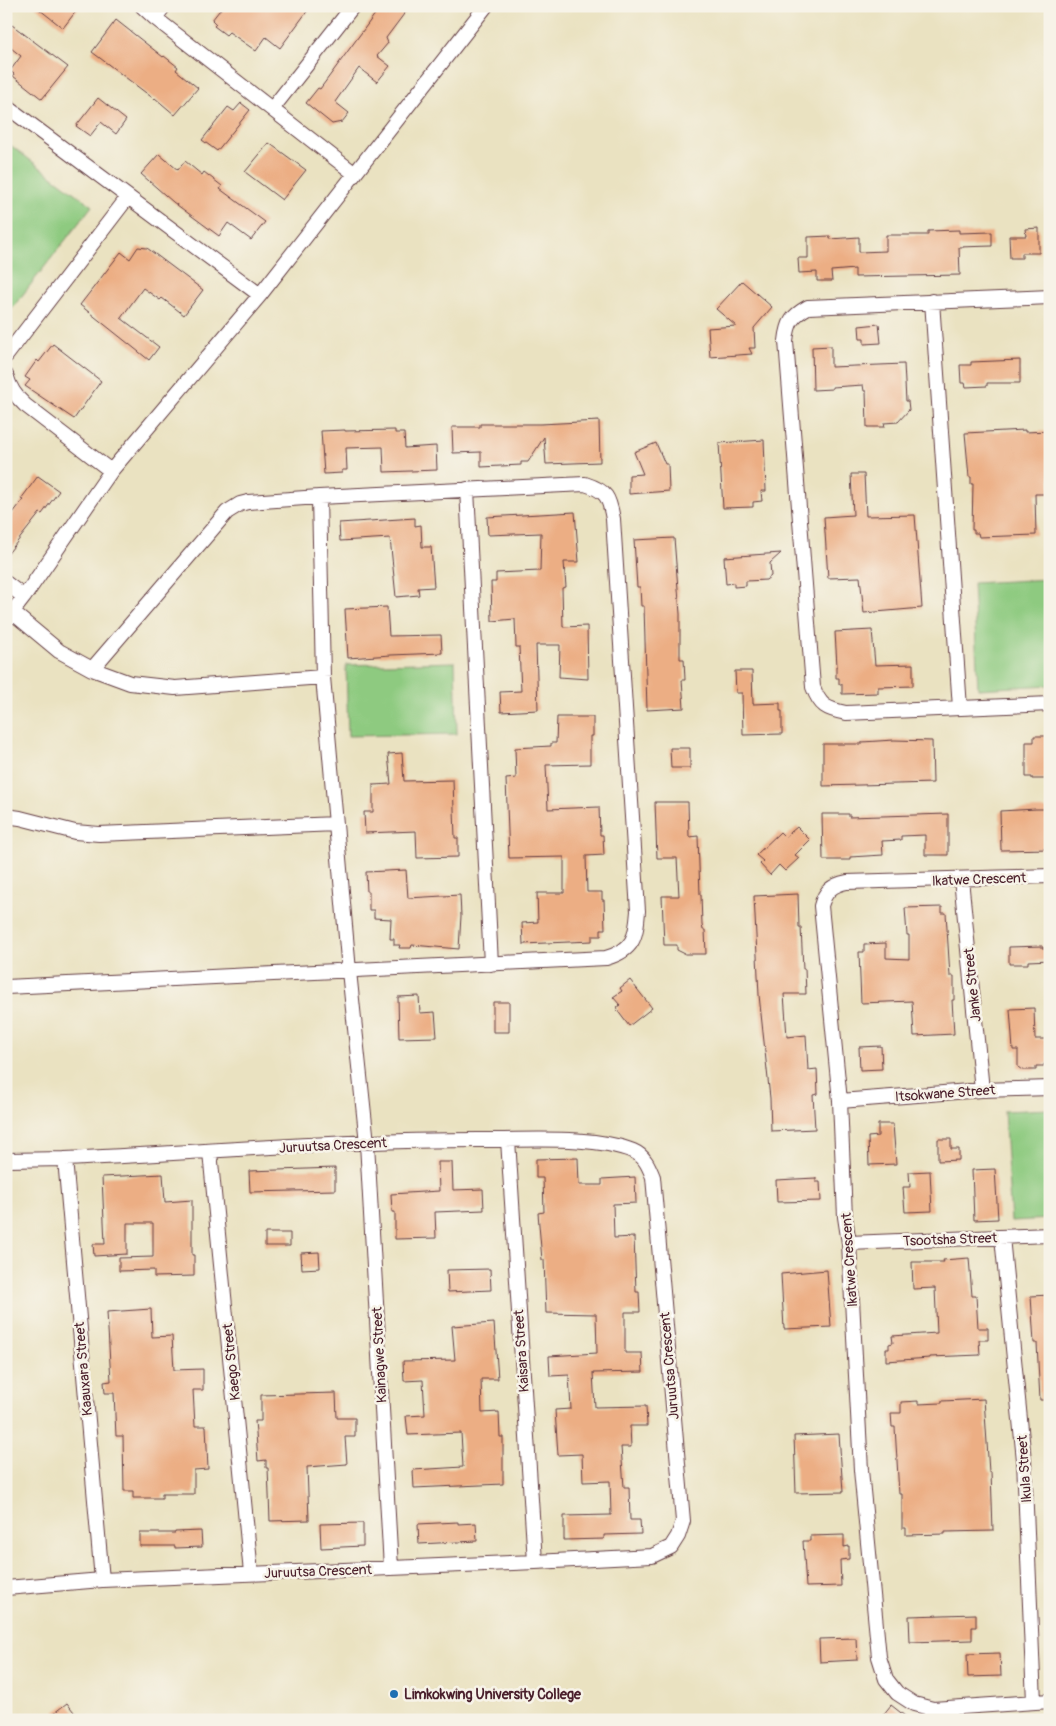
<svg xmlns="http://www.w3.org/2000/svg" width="1056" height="1726" viewBox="0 0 1056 1726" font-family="Pangolin,sans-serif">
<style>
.green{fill:#8eca80;stroke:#6c7456}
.building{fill:#ecae84}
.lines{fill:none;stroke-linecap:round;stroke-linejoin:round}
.street-casing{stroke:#623c42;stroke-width:16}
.street{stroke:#fff;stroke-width:14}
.poi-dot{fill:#1f6fb2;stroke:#f7f3e8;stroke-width:2}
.labels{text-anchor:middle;stroke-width:5;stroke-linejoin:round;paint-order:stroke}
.street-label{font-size:14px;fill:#4a1f2b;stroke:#f7f3e8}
.poi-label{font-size:14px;font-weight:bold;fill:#4a1f2b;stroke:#f7f3e8;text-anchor:start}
</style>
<rect width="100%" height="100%" fill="#f7f3e8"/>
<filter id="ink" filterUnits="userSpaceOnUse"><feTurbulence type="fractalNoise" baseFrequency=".02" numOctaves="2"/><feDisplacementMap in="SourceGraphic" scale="10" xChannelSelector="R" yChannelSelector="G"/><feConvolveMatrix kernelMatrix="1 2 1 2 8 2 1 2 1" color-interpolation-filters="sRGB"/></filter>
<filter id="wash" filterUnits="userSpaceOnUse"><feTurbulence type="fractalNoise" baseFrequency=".0096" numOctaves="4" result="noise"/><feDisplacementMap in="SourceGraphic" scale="20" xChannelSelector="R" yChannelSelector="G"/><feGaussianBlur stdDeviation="1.12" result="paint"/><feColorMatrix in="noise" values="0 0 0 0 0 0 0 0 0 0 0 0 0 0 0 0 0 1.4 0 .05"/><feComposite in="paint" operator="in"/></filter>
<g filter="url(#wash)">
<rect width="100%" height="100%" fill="#eae2c1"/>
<!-- green -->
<path class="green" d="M 6,142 L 92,206 L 7,315 L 6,312 Z
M 1050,579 L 1050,685 L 978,689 L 973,583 Z
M 455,662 L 457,734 L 348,736 L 346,665 Z
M 1050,1109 L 1050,1219 L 1011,1221 L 1004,1111 Z"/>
<g id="blocks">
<!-- building -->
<path class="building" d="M 35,6 L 80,6 L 63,28 Z
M 223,6 L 311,6 L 280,48 L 266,37 L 256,51 L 229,32 L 226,35 L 214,26 L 216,24 L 212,20 Z
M 381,6 L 410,6 L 386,38 L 388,43 L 377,56 L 390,66 L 377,82 L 359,68 L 335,102 L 349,113 L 342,122 L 332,124 L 306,103 L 318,88 L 320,89 Z
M 116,20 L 163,57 L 164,56 L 178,67 L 176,70 L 198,88 L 175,115 L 155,98 L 154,99 L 92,52 Z
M 12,25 L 68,67 L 42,99 L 13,76 L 14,74 L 10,71 L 21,56 L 6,44 L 6,32 Z
M 98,98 L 126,120 L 116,134 L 101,122 L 90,136 L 76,126 Z
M 241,103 L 250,110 L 217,151 L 202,140 L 228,107 L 234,111 Z
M 269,143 L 306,170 L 282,200 L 245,172 Z
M 159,154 L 178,170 L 185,161 L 202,175 L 204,172 L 222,186 L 220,189 L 265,222 L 251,240 L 228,223 L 219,236 L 173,202 L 141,174 Z
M 1039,228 L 1039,253 L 1022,253 L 1022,258 L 1010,258 L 1009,236 L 1026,236 L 1025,229 Z
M 959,230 L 959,233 L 992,232 L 992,246 L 959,247 L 960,275 L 855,277 L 855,269 L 831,271 L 832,281 L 817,281 L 817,272 L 799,273 L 798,258 L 808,258 L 808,237 L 830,236 L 830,239 L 859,237 L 859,252 L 886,251 L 886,235 L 928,235 L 928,231 Z
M 138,247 L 147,248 L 203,290 L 184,315 L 162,298 L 160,300 L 143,288 L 121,318 L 159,347 L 149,360 L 80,305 L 121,252 L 130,259 Z
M 742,281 L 772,307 L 754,328 L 755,348 L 749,348 L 752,354 L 710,357 L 708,328 L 736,326 L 716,309 Z
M 879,324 L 881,343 L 864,344 L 864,339 L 860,339 L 859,326 Z
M 53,344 L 101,381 L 74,419 L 25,386 L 30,380 L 25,377 L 37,360 L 39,362 Z
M 831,346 L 831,367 L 904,364 L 906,401 L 908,401 L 909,410 L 898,422 L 884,423 L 885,427 L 867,427 L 866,391 L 864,391 L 863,385 L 832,387 L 832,389 L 813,390 L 812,347 Z
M 1020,360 L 1020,383 L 987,383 L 987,386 L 966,387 L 965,383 L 961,383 L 960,365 L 971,365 L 971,362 Z
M 599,421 L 600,462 L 546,464 L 544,437 L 528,462 L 521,462 L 521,465 L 481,467 L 481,452 L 453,453 L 452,427 L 480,427 L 480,424 L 541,424 Z
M 345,430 L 345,431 L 395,430 L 395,433 L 404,433 L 405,448 L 436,446 L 437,470 L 384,472 L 383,447 L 346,448 L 347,470 L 342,470 L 342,473 L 324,474 L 321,431 Z
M 1025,430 L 1025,432 L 1050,431 L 1050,494 L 1035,494 L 1036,535 L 979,537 L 978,533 L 974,533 L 974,530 L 972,530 L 973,484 L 971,484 L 971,477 L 969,477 L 965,433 Z
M 764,440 L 766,491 L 761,491 L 762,501 L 753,502 L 753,507 L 723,508 L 719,443 Z
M 656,443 L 665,464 L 668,464 L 669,491 L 629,494 L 629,475 L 643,474 L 634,452 Z
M 851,474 L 864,474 L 866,516 L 915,515 L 922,608 L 864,613 L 860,577 L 828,578 L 824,517 L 853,515 Z
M 38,476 L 59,491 L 42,514 L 40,513 L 6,556 L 6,522 L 23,500 L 21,499 Z
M 575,512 L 579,562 L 564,562 L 566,587 L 562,588 L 563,627 L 587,626 L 588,679 L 559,677 L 560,645 L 536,645 L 538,710 L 501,712 L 500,692 L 521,691 L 519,647 L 516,647 L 515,619 L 492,621 L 491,582 L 496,582 L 496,573 L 540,571 L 541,533 L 488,535 L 487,517 Z
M 415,518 L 415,526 L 421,525 L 422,547 L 431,547 L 434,587 L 418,588 L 419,595 L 396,597 L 390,538 L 340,541 L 339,523 Z
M 674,538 L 680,614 L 680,659 L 684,659 L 685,680 L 682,680 L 684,708 L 647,710 L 644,606 L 641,606 L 640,587 L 637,587 L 634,540 Z
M 781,553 L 770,563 L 771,576 L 766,580 L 746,581 L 746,586 L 734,587 L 734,583 L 726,584 L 724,557 Z
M 387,607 L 389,636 L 441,635 L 442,653 L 391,655 L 348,658 L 345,609 Z
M 872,630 L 875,665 L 913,664 L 913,686 L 878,687 L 878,693 L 842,694 L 842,684 L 839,684 L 839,678 L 836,678 L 836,666 L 837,666 L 835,632 Z
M 735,671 L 752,671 L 753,704 L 780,703 L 780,711 L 782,711 L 782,734 L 743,735 L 742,693 L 736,693 Z
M 557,717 L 593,717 L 593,736 L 590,736 L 590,764 L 546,765 L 548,809 L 599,807 L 600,835 L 603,835 L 604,855 L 586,856 L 587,892 L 602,892 L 602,900 L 604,900 L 605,929 L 601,929 L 601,936 L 592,936 L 592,941 L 523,944 L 522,923 L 538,922 L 537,893 L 564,893 L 564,857 L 509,858 L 506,779 L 516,778 L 515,748 L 551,746 L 551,743 L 556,743 Z
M 1034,736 L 1050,736 L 1050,779 L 1032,779 L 1032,777 L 1026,777 L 1026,742 L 1034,742 Z
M 894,740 L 932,741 L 933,783 L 823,786 L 823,744 L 862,744 L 862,742 Z
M 670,748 L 690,748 L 690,768 L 671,768 Z
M 402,753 L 404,781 L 453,780 L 455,838 L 458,838 L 458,857 L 417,858 L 416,831 L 365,833 L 364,812 L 373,812 L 373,785 L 391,784 L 388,754 Z
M 655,802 L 688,802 L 689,837 L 698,836 L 700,895 L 701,895 L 702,925 L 703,930 L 705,930 L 706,954 L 685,954 L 677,950 L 677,945 L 664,945 L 662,896 L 679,896 L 677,858 L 657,858 Z
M 1036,809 L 1050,809 L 1050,849 L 1001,850 L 1000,811 Z
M 822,814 L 849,814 L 849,817 L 948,814 L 948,855 L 925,855 L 925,835 L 901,836 L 901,840 L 882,841 L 883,855 L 850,857 L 850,860 L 823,860 Z
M 797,827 L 810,840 L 795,855 L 799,858 L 785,871 L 779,865 L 770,875 L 760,864 L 763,861 L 756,855 L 780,832 L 785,837 Z
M 406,870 L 408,898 L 460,895 L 461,916 L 459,949 L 412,945 L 411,948 L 399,948 L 400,945 L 394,945 L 394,939 L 390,939 L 391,919 L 374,918 L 374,910 L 369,910 L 369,892 L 367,892 L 366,872 Z
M 798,894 L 799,927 L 801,927 L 803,969 L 805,969 L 806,994 L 784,994 L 787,1037 L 806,1035 L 808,1070 L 817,1069 L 818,1094 L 813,1095 L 815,1129 L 771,1131 L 770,1098 L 759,995 L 754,896 Z
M 942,907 L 942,913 L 946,913 L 950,976 L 954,976 L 954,1000 L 952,1000 L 954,1034 L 914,1036 L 912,1001 L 861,1003 L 859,952 L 864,952 L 864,944 L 886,943 L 886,958 L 909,959 L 909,935 L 907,935 L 905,908 Z
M 1042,946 L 1042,948 L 1050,948 L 1050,960 L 1028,961 L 1028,964 L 1009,964 L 1009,947 Z
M 630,980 L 652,1008 L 629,1026 L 617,1010 L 618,1009 L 617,1007 L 620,1005 L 613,997 L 622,991 L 620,988 Z
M 419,996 L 420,1013 L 435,1012 L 437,1037 L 399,1038 L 398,997 Z
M 493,1002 L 509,1002 L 509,1032 L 493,1032 Z
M 1034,1008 L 1035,1039 L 1050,1039 L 1050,1063 L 1044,1064 L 1044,1066 L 1036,1066 L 1036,1070 L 1022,1070 L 1018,1067 L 1018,1050 L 1013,1050 L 1010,1009 Z
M 881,1046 L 882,1069 L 860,1070 L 859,1047 Z
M 878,1124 L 893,1124 L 896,1164 L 869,1165 L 868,1137 L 878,1136 Z
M 938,1139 L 951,1139 L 951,1149 L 959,1149 L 959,1160 L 938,1161 Z
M 578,1158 L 579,1185 L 602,1185 L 602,1179 L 635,1177 L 636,1203 L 613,1204 L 614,1238 L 634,1237 L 636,1292 L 639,1292 L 640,1312 L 625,1312 L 625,1353 L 642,1353 L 643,1372 L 593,1373 L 595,1407 L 646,1406 L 647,1426 L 630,1426 L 631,1447 L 621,1447 L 624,1487 L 629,1487 L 630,1520 L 640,1520 L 641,1534 L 604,1535 L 604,1539 L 564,1540 L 564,1516 L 611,1515 L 610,1481 L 583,1482 L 582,1454 L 558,1455 L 555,1410 L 571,1409 L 569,1375 L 550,1376 L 549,1356 L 597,1353 L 596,1314 L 546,1313 L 544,1260 L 542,1260 L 538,1213 L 544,1212 L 543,1178 L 536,1178 L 536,1159 Z
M 438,1162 L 452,1162 L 453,1190 L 483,1189 L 484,1210 L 435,1212 L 436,1238 L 395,1239 L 395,1212 L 392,1212 L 391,1194 L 439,1191 Z
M 335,1168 L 335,1190 L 250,1192 L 249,1171 Z
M 995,1169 L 998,1219 L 974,1220 L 972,1170 Z
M 930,1171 L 932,1211 L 905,1212 L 903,1187 L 910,1187 L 909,1172 Z
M 163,1174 L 165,1202 L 192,1200 L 192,1255 L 194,1255 L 194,1276 L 154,1277 L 154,1270 L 119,1271 L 119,1258 L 153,1257 L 153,1223 L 127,1223 L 127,1254 L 94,1256 L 93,1244 L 105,1244 L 102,1177 Z
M 816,1178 L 816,1182 L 820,1182 L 821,1201 L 777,1202 L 776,1180 Z
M 265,1233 L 290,1233 L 290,1246 L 265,1246 Z
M 319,1252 L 320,1268 L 302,1269 L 301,1253 Z
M 969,1258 L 972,1296 L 976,1296 L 978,1328 L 988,1328 L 988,1340 L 979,1340 L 980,1355 L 930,1357 L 930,1358 L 886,1361 L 886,1349 L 889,1349 L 889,1344 L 893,1343 L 892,1336 L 937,1333 L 935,1288 L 913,1289 L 912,1262 L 944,1262 L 943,1260 Z
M 490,1269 L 491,1290 L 448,1292 L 447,1270 Z
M 827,1270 L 831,1327 L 784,1329 L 781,1274 Z
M 1050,1295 L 1050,1400 L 1040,1400 L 1037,1343 L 1034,1343 L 1031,1296 Z
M 151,1309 L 152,1337 L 172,1336 L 174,1370 L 203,1369 L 203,1390 L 193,1390 L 195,1426 L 206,1426 L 208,1469 L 194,1470 L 194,1494 L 162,1494 L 162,1498 L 133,1498 L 133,1491 L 124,1491 L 123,1436 L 116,1436 L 114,1393 L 105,1393 L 104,1382 L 111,1381 L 107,1312 Z
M 494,1323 L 498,1379 L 481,1379 L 482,1413 L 499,1412 L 500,1437 L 503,1437 L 503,1484 L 414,1488 L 413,1470 L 463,1467 L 461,1433 L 408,1435 L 406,1416 L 425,1415 L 423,1380 L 404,1381 L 403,1361 L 455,1360 L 452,1326 Z
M 336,1393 L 337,1418 L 355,1418 L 355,1437 L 345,1437 L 347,1464 L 307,1467 L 309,1520 L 270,1521 L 268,1468 L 266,1468 L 266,1460 L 258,1461 L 256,1433 L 255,1421 L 261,1421 L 261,1395 Z
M 984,1399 L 989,1472 L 991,1472 L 993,1531 L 945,1532 L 945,1534 L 906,1535 L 906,1528 L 902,1528 L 902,1494 L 899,1494 L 895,1427 L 892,1427 L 891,1413 L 901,1413 L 901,1402 L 918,1401 L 918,1404 L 942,1403 L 942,1401 Z
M 839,1434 L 843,1492 L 796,1493 L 794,1436 Z
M 458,1522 L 458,1524 L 476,1523 L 477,1541 L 419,1544 L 418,1524 Z
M 363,1523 L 363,1546 L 321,1548 L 320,1524 Z
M 201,1531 L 202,1547 L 175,1548 L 175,1546 L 140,1546 L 140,1533 L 175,1533 L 175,1532 Z
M 844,1535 L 844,1547 L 849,1546 L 849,1559 L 840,1560 L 841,1586 L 806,1587 L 803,1541 L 810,1541 L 810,1536 Z
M 976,1614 L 976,1627 L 972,1627 L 972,1640 L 910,1642 L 909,1616 Z
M 856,1638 L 857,1660 L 820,1662 L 819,1639 Z
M 1000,1653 L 1001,1676 L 968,1677 L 967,1654 Z
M 67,1703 L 80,1720 L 45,1720 Z
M 891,1705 L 910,1720 L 879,1720 Z"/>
</g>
</g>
<g filter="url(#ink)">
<use href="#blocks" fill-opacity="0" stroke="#623c42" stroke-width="1"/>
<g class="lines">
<!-- street casing -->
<g class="street-casing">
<path id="street" d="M 142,6 L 155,18 L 355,174
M 155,18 L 164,6
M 6,106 L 260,295
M 272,109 L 353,6
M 1050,297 L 808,307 C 792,316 788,322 786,341 L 813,687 C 820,706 826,709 846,713 L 1050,704
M 932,301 L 960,708
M 6,356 L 128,197
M 6,375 C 10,388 15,396 25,405 L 111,471
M 467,489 L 491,964
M 319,497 L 323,677 L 349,971 L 367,1143 L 391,1568
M 6,583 L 24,597
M 12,612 L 59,651 L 92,669 L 130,683 L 175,688 L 323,677
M 6,620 L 24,597 L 111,471 L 260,295 L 486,6
M 6,816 L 20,818 L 75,832 L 99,834 L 336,824
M 1050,876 L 847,882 C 832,885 825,891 821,906 L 840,1101 L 845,1217 L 849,1243 L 861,1470 L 879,1657 L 886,1679 L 897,1693 L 914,1704 L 933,1709 L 1050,1701
M 961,879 L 982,1090
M 6,987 L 606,958 C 634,950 636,937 638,911 L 613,519 C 609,497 607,491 585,484 L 319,497 L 248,502 L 240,504 L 227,512 L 92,669
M 840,1101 L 982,1090 L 1050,1088
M 508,1140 L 535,1562
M 210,1152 L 251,1573
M 65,1159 L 102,1580
M 6,1160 L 65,1159 C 208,1152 351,1139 495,1140 C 535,1140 596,1136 633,1151 C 645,1156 649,1167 653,1177 L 683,1521 L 678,1536 L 671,1547 L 652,1556 L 535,1562 L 102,1580 L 6,1588
M 1002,1237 L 1024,1460 L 1034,1702
M 849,1243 L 1050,1235"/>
</g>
<!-- street -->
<use href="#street" class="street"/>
</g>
</g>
<!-- markers -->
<circle class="poi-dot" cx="394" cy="1694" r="5"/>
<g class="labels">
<!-- street labels -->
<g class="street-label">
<text transform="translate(979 879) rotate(-2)" y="5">Ikatwe Crescent</text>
<text transform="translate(972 985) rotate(-96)" y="5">Janke Street</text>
<text transform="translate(945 1093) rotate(-4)" y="5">Itsokwane Street</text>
<text transform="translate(333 1145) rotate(-3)" y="5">Juruutsa Crescent</text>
<text transform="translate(950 1239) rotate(-2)" y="5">Tsootsha Street</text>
<text transform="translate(849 1260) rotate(-94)" y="5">Ikatwe Crescent</text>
<text transform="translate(521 1351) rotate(-94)" y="5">Kaisara Street</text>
<text transform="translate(379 1355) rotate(-93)" y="5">Kainagwe Street</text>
<text transform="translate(231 1362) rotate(-96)" y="5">Kaego Street</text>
<text transform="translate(669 1366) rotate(-95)" y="5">Juruutsa Crescent</text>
<text transform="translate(83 1369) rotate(-95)" y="5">Kaauxara Street</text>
<text transform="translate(1024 1469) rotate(-94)" y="5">Ikula Street</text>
<text transform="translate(318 1571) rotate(-2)" y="5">Juruutsa Crescent</text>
</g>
<!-- poi labels -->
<g class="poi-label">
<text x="404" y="1699">Limkokwing University College</text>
</g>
</g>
<!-- margin -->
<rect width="1056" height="1726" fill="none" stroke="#f7f3e8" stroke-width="25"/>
</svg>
